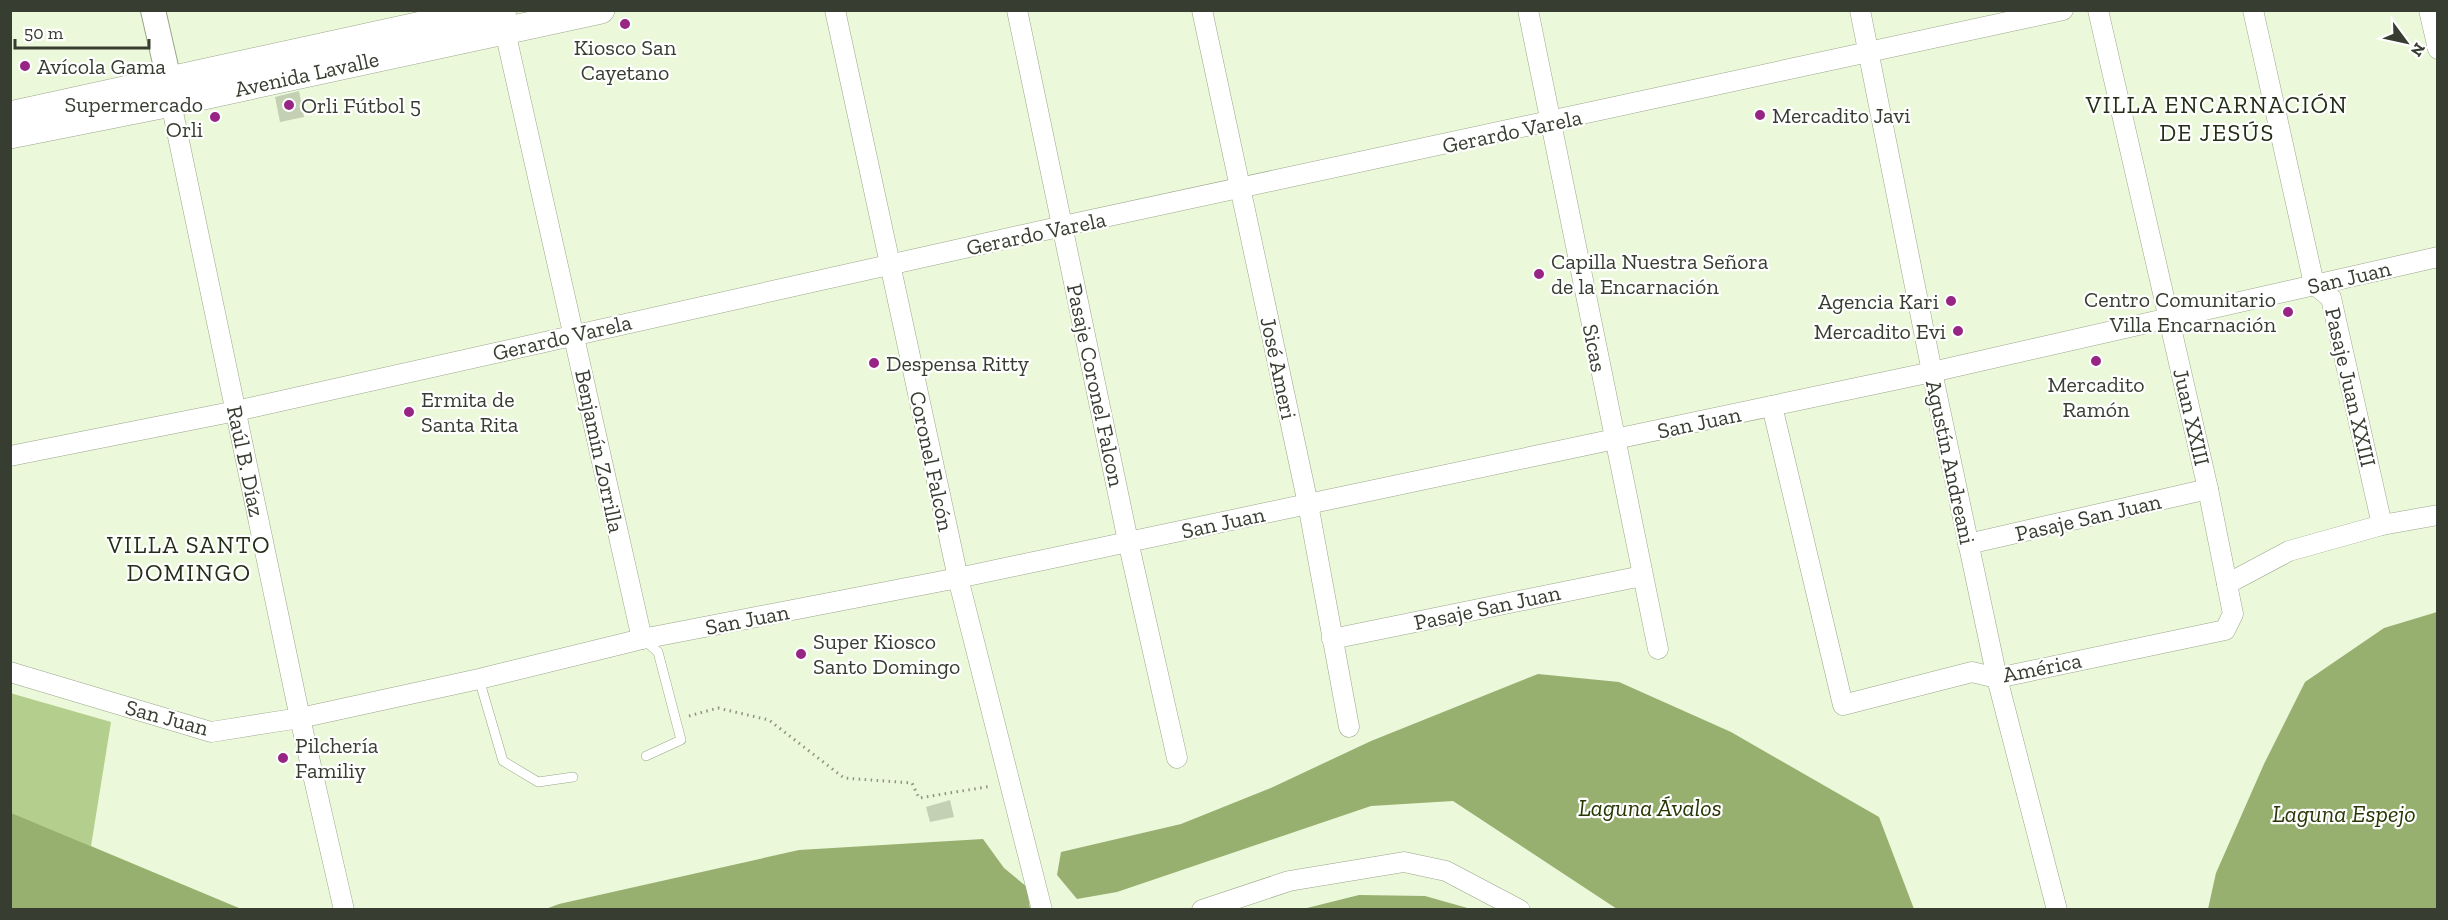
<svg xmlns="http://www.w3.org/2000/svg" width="2448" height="920" viewBox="0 0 2448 920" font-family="'Zilla Slab',serif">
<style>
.green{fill:#b4ce8e}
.water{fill:#97b06f}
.building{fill:#c4d0b3}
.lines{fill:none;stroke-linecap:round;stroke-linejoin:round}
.service-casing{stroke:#9ba68a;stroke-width:10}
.minor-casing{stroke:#9ba68a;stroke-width:21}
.tertiary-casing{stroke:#9ba68a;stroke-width:26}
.secondary-casing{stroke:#9ba68a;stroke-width:28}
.path{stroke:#8c9580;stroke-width:3;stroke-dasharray:1.5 4.5;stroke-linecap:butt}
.service{stroke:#fff;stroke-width:9}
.minor{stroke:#fff;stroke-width:20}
.tertiary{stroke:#fff;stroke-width:24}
.secondary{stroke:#fff;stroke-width:27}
.poi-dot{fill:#972584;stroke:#fff;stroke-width:2}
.labels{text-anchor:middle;stroke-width:4.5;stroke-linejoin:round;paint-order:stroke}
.poi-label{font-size:22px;fill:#383d31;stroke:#fff;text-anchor:start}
.street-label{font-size:22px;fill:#383d31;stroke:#fff}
.neighbourhood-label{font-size:24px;letter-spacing:1.5px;fill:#242d15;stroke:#fff}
.water-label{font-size:24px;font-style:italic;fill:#283705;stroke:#fff}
</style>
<rect width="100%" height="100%" fill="#ebf8da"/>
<!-- green -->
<path class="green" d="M 10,693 L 111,722 L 91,846 L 241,909 L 11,909 Z"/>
<!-- water -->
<path class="water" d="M 2437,612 L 2437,909 L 2208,909 L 2216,873 L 2264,764 L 2305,682 L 2384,628 Z
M 1538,674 L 1619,682 L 1731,732 L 1879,817 L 1914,909 L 1617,909 L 1453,801 L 1371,806 L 1117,892 L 1077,899 L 1057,875 L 1061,852 L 1181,824 L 1273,787 L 1371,741 Z
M 11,813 L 241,909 L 11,909 Z
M 983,839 L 1004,868 L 1027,887 L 1030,909 L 543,910 L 559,904 L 799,850 Z
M 1359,895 L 1425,896 L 1471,909 L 1303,909 Z"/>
<!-- building -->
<path class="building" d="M 299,91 L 304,117 L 280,122 L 275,97 Z
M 950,800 L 954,817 L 930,822 L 926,807 Z"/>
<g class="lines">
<!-- service casing -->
<g class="service-casing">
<path id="service" d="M 644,640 L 658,652 L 681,740 L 646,756
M 479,679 L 503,761 L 538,782 L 573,777"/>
</g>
<!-- minor casing -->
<g class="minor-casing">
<g id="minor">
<path d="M 506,10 L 505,31 L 642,639"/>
<path d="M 835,10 L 958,578 L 1042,910"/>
<path d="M 1017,10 L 1128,541 L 1177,758"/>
<path d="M 1202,10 L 1308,504 L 1349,727"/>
<path d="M 1528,10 L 1658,649"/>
<path d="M 1860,10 L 1932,372 L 1997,678 L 2057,910"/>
<path d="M 2253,10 L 2314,284 L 2331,298 L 2382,525"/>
<path d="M 2429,10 L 2438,49"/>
<path id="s1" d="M 171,103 L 300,718 L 344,910"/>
<path d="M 1772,406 L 1843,705 L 1972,672 L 1997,678 L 2225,630 L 2233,614 L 2208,489 L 2098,10"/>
<path d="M 10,456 L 236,411 L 1063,226 L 2063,10"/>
<path d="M 1968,544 L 2208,489"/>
<path d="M 2227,584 L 2289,551 L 2382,525 L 2438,515"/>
<path d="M 1332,639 L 1642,576"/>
<path d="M 10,672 L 211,732 L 300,718 L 479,679 L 642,639 L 958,578 L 1932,372 L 2438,257"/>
<path d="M 1202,910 L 1289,881 L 1404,862 L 1446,871 L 1520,910"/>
</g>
</g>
<!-- tertiary casing -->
<g class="tertiary-casing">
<path id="tertiary" d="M 153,10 L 169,80 L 171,99"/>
</g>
<!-- secondary casing -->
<g class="secondary-casing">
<g id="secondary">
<path d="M 10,115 L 490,10"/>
<path id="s2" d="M 10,135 L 171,103 L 601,10"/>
</g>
</g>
<!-- path -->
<path class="path" d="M 689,716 L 718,708 L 769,720 L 844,778 L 912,783 L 919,798 L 992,786"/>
<!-- service -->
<use href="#service" class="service"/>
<!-- minor -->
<use href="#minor" class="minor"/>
<!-- tertiary -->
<use href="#tertiary" class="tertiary"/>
<!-- secondary -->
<use href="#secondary" class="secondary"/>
</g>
<!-- markers -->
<g class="poi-dot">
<circle cx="625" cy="24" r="6"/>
<circle cx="25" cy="66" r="6"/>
<circle cx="289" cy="105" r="6"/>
<circle cx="1760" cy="115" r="6"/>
<circle cx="215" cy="117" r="6"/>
<circle cx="1539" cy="274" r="6"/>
<circle cx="1951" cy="301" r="6"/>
<circle cx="2288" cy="312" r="6"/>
<circle cx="1958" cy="331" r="6"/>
<circle cx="2096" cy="361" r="6"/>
<circle cx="874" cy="363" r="6"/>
<circle cx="409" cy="412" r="6"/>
<circle cx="801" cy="654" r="6"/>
<circle cx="283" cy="758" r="6"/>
</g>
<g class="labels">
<!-- poi labels -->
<g class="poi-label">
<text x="625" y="55" text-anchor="middle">Kiosco San<tspan x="625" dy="25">Cayetano</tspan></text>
<text x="37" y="74">Avícola Gama</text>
<text x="203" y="112" text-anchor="end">Supermercado<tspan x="203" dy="25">Orli</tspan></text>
<text x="301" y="113">Orli Fútbol 5</text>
<text x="1772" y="123">Mercadito Javi</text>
<text x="1551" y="269">Capilla Nuestra Señora<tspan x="1551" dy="25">de la Encarnación</tspan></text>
<text x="2276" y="307" text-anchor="end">Centro Comunitario<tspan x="2276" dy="25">Villa Encarnación</tspan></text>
<text x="1939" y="309" text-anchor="end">Agencia Kari</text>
<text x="1946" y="339" text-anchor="end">Mercadito Evi</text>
<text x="886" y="371">Despensa Ritty</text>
<text x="2096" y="392" text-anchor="middle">Mercadito<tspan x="2096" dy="25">Ramón</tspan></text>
<text x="421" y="407">Ermita de<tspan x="421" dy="25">Santa Rita</tspan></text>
<text x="813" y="649">Super Kiosco<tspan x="813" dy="25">Santo Domingo</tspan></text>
<text x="295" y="753">Pilchería<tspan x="295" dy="25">Familiy</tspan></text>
</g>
<!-- street labels -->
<g class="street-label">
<text dy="8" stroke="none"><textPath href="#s2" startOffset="303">Avenida Lavalle</textPath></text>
<text transform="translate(1512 131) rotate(-12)" y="8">Gerardo Varela</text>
<text transform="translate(1036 233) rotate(-12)" y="8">Gerardo Varela</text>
<text transform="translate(2349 277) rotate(-13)" y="8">San Juan</text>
<text transform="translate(562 337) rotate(-13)" y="8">Gerardo Varela</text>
<text transform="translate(1595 348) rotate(79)" y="8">Sicas</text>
<text transform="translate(1279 368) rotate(78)" y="8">José Ameri</text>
<text transform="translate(1096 385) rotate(78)" y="8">Pasaje Coronel Falcon</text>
<text transform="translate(2351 387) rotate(77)" y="8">Pasaje Juan XXIII</text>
<text transform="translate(2192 417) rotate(77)" y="8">Juan XXIII</text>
<text transform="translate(1699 422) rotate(-12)" y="8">San Juan</text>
<text transform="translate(600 451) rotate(78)" y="8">Benjamín Zorrilla</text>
<text dy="8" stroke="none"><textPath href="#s1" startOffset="366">Raúl B. Díaz</textPath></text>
<text transform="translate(932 461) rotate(78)" y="8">Coronel Falcón</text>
<text transform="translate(1951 462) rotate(78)" y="8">Agustín Andreani</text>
<text transform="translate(2088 517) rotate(-13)" y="8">Pasaje San Juan</text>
<text transform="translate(1223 522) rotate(-12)" y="8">San Juan</text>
<text transform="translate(1487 607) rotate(-12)" y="8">Pasaje San Juan</text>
<text transform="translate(747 619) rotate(-11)" y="8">San Juan</text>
<text transform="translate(2042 667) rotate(-11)" y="8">América</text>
<text transform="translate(167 717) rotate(15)" y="8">San Juan</text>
</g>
<!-- neighbourhood labels -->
<g class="neighbourhood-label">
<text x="2217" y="113">VILLA ENCARNACIÓN<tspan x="2217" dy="28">DE JESÚS</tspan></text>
<text x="189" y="553">VILLA SANTO<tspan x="189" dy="28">DOMINGO</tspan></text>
</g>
<!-- water labels -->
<g class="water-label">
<text x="1650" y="816">Laguna Ávalos</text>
<text x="2344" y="822">Laguna Espejo</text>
</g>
</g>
<!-- border -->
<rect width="2448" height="920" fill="none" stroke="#383d31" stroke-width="24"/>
<!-- north arrow -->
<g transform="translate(2406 42) rotate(123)" stroke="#ffffff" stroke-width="4.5" paint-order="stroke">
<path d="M0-4.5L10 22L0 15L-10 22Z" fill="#383d31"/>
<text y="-9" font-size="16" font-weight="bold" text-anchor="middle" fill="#383d31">N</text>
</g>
<!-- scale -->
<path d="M15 39v9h134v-9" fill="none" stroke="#383d31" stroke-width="3"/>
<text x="24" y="39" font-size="18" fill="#383d31" stroke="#ffffff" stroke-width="4.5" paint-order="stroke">50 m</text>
</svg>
